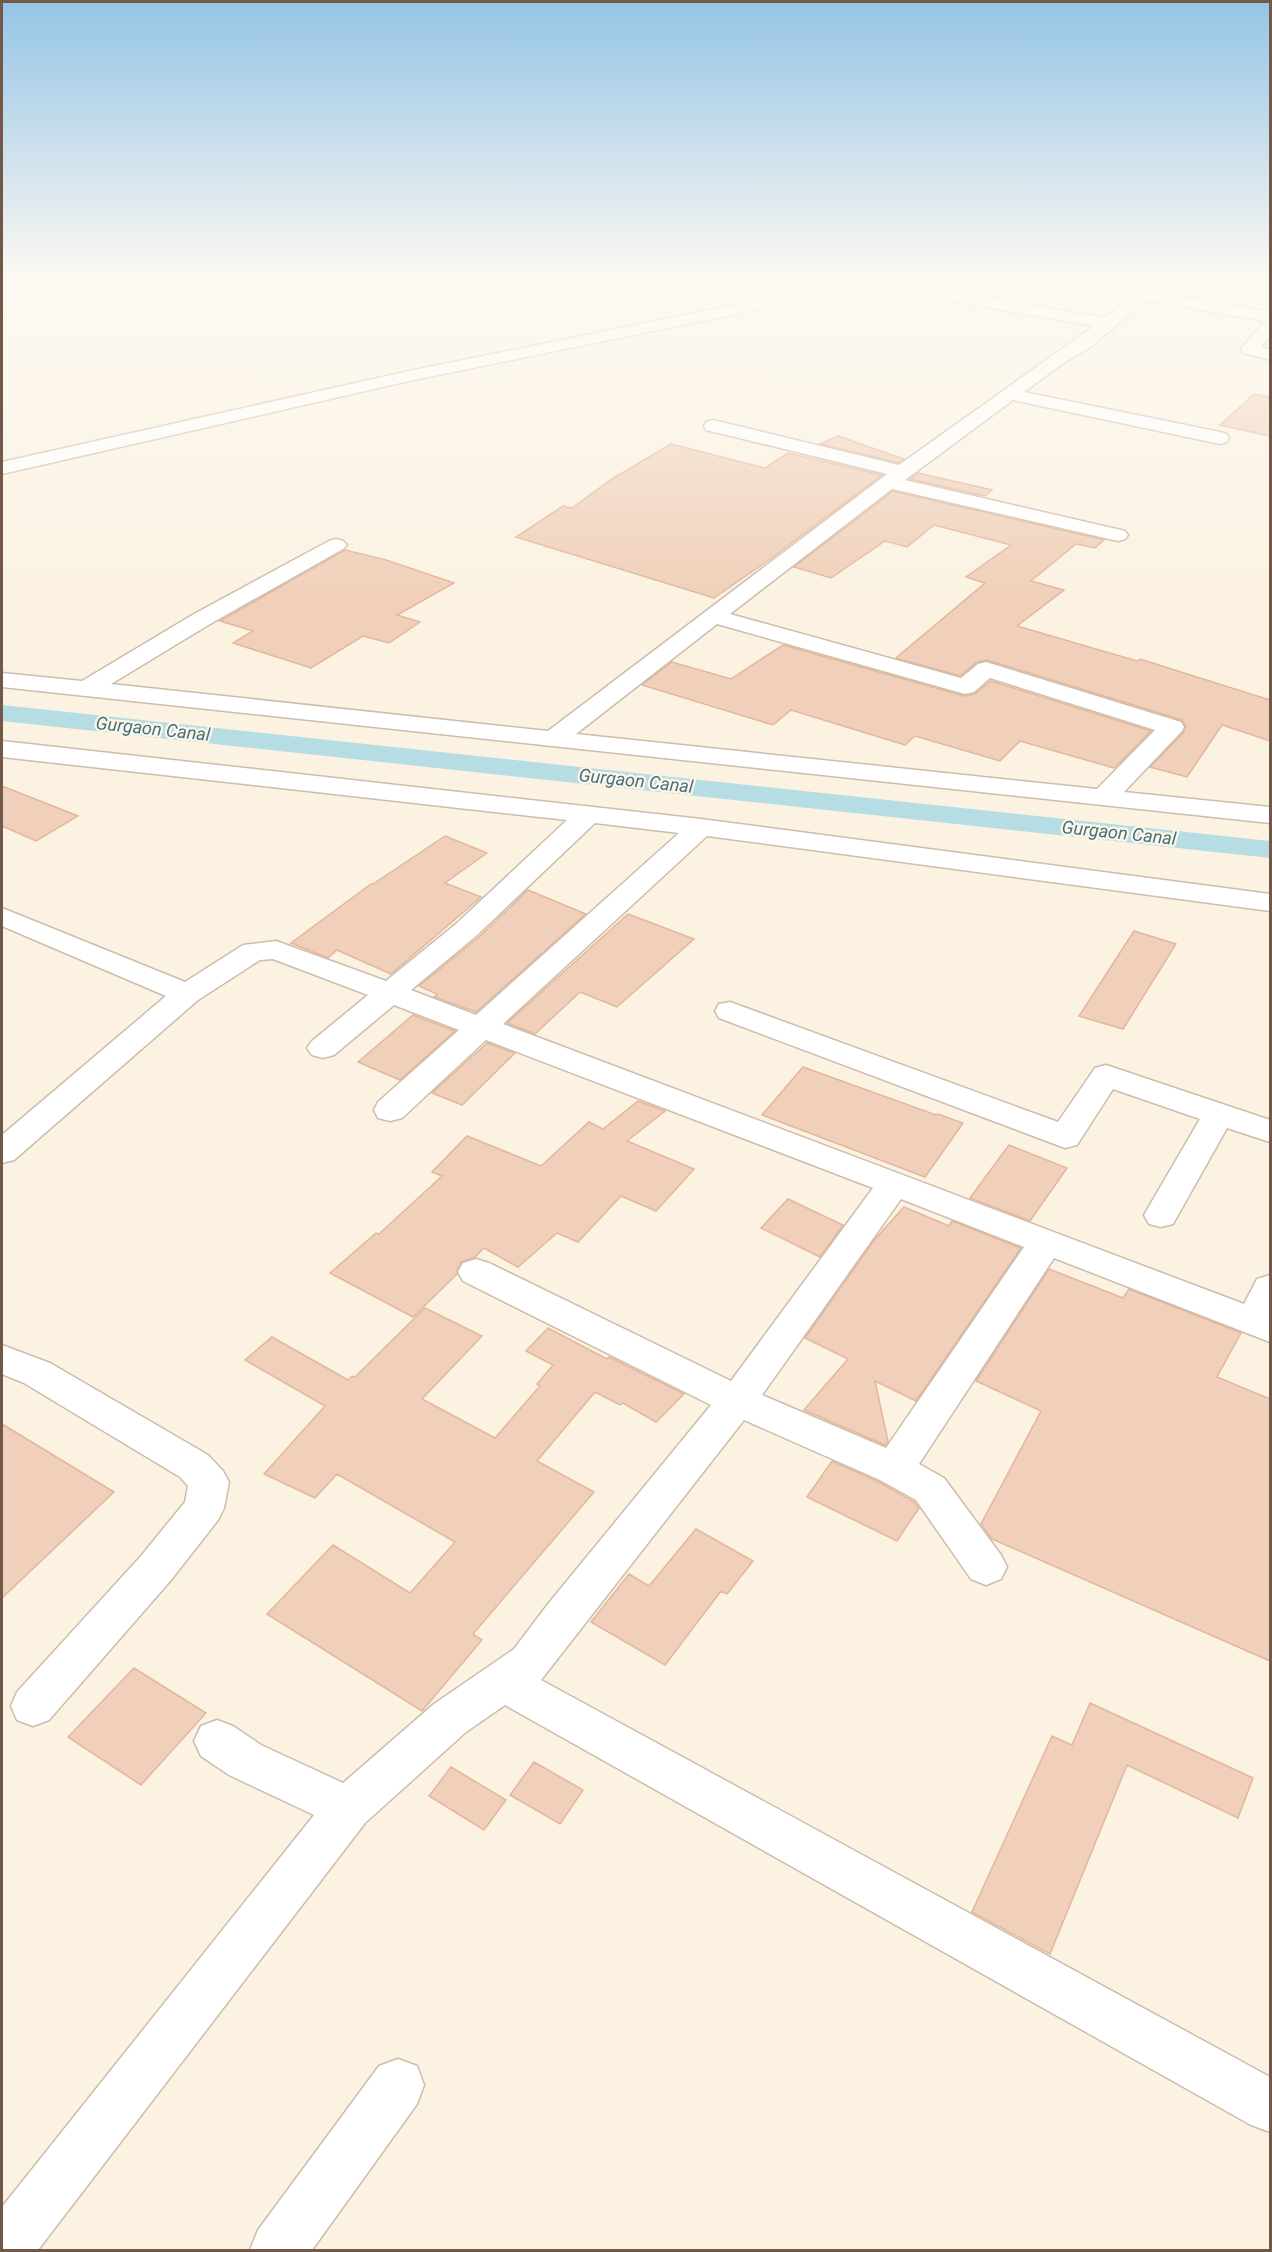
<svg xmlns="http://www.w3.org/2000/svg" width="1272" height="2252" viewBox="0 0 1272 2252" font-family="Roboto,sans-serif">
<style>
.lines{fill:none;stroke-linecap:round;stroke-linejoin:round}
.canal{fill:#b7dde4;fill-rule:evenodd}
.building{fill:#f0d0ba;stroke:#e2b79b;stroke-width:1.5}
.minor-casing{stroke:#cebcac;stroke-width:3}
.minor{fill:#fff;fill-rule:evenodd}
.labels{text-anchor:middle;stroke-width:4.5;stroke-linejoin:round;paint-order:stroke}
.far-water-label{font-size:18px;font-style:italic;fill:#41737f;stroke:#fff6e8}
</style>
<rect width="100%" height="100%" fill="#fbf2e2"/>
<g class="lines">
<!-- canal -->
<path class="canal" d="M 2,705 L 1270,841 L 1270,858 L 2,721 Z"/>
</g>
<!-- building -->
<path class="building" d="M 1254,394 L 1270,397 L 1270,436 L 1220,425 Z
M 838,436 L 904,459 L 899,463 L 820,444 Z
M 671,444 L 765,468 L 788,453 L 882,475 L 769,560 L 714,598 L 516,537 L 563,506 L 572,508 L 612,479 Z
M 918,473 L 992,490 L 985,496 L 910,479 Z
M 893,491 L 1104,540 L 1095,548 L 1076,544 L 1031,581 L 1064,590 L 1017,626 L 1137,661 L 1140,659 L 1270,700 L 1270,741 L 1222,725 L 1187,777 L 1150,767 L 1183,733 L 1186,726 L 1182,720 L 987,660 L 977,662 L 960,676 L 896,658 L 985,583 L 966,577 L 1011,545 L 934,525 L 907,547 L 885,541 L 831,578 L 794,567 Z
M 345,550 L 386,560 L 454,583 L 397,615 L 420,622 L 389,643 L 363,636 L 311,668 L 233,643 L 253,631 L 220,621 Z
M 783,645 L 964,696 L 975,694 L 991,681 L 1151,731 L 1114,768 L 1020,741 L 1000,761 L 915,736 L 905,745 L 791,710 L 773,725 L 642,685 L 672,662 L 731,679 Z
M 2,786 L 78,816 L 36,841 L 2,826 Z
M 445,836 L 487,853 L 445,883 L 481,897 L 391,974 L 337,950 L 328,958 L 291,943 L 371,884 L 373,884 Z
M 528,890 L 586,914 L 476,1012 L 434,997 L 437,994 L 419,986 L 478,938 Z
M 628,914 L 694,939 L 617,1007 L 580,992 L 535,1034 L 507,1023 Z
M 1134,931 L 1176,944 L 1123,1029 L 1079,1016 Z
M 413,1015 L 455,1031 L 400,1080 L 358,1062 Z
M 487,1043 L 515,1053 L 462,1105 L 432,1093 Z
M 803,1067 L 936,1115 L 938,1114 L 963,1123 L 925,1177 L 762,1115 Z
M 638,1101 L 665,1111 L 627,1141 L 694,1169 L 656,1211 L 621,1196 L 578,1242 L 557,1233 L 518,1267 L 484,1248 L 475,1257 L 461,1262 L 456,1271 L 457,1274 L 413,1317 L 330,1273 L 376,1233 L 379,1234 L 442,1176 L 432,1172 L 467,1136 L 541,1166 L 589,1122 L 603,1129 Z
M 1009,1145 L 1067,1168 L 1030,1221 L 970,1198 Z
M 788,1199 L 843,1225 L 820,1257 L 761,1228 Z
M 904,1207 L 949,1226 L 952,1221 L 1021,1248 L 916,1401 L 875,1381 L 888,1441 L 885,1445 L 804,1410 L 848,1359 L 805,1338 L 875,1239 Z
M 1049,1269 L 1123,1298 L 1129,1289 L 1241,1333 L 1217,1377 L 1270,1399 L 1270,1661 L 992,1539 L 981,1524 L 1041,1411 L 976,1381 Z
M 425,1308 L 482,1336 L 422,1399 L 495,1438 L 540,1386 L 537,1384 L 553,1365 L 526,1351 L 548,1328 L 607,1359 L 609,1357 L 684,1394 L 656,1422 L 623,1403 L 620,1405 L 595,1392 L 537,1461 L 594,1492 L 473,1634 L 482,1640 L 422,1711 L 267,1614 L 333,1545 L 410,1593 L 455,1542 L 337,1474 L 315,1498 L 264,1474 L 325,1406 L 245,1360 L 272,1337 L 348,1380 L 352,1376 L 355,1377 Z
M 2,1424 L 114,1492 L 2,1598 Z
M 832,1461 L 879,1482 L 914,1502 L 919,1508 L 897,1541 L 807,1497 Z
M 696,1529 L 753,1561 L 727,1594 L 721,1591 L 665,1665 L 591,1622 L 629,1574 L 649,1586 Z
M 134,1668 L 206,1713 L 141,1785 L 68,1737 Z
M 1090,1703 L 1253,1778 L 1238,1818 L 1127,1765 L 1050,1954 L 972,1912 L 1052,1736 L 1072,1745 Z
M 534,1762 L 583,1790 L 560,1824 L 510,1795 Z
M 451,1767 L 506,1800 L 484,1830 L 429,1796 Z"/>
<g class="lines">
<!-- minor casing -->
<g class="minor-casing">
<path id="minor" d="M 754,279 L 770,279 L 775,297 L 767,305 L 750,311 L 409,381 L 2,474 L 2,462 L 409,371 L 740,304 L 759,296 Z
M 787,279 L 818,279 L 856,284 L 879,279 L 899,279 L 897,281 L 1105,318 L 1140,289 L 1103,282 L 1101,279 L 1150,282 L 1153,279 L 1171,279 L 1156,292 L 1270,312 L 1270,336 L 1261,347 L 1270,350 L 1270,360 L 1244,353 L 1241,349 L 1264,322 L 1268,322 L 1147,300 L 1089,348 L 1062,364 L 1024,392 L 1220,432 L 1227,434 L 1229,438 L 1227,442 L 1220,444 L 1013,400 L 905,480 L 1125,531 L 1128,535 L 1125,539 L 1118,541 L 892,489 L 730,614 L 961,678 L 978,664 L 986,662 L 1181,722 L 1184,727 L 1181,732 L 1124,792 L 1270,807 L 1270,823 L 2,687 L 2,673 L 82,681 L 194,614 L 329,541 L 336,539 L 343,541 L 347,545 L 343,549 L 210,624 L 111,684 L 548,731 L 887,474 L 706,430 L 704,426 L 706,422 L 713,420 L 899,465 L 1094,326 L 884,289 C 875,291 866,294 856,294 C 842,294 796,288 787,279 ZM 717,624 L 965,694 L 974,692 L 990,678 L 1155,730 L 1097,789 L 576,734 Z
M 2,741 L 701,819 L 1270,894 L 1270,911 L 707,836 L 503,1024 L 1244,1304 L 1257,1279 L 1270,1275 L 1270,1342 L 1054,1258 L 919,1464 L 944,1478 L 1001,1555 L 1007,1567 L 1001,1579 L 986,1585 L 971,1579 L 916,1500 L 880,1480 L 744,1420 L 541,1680 L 1270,2077 L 1270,2132 L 1251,2125 L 505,1705 L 466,1732 L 365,1823 L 38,2250 L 2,2250 L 2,2207 L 314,1815 L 229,1775 L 201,1756 L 194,1741 L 201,1726 L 217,1720 L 233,1726 L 261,1745 L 343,1783 L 434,1704 L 514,1649 L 548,1604 L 711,1405 L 463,1281 L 458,1272 L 463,1263 L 476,1259 L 489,1263 L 731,1381 L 873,1188 L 486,1040 L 402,1118 L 390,1121 L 378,1118 L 374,1110 L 378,1102 L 459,1030 L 394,1005 L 334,1055 L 323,1058 L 312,1055 L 307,1048 L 312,1041 L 368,995 L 273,959 L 260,960 L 198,1000 L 14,1160 L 2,1163 L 2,1135 L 166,996 L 2,926 L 2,908 L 185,982 L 243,945 L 276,941 L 386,981 L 456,924 L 567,820 L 2,757 ZM 595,823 L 679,833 L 476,1015 L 411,990 L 476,936 ZM 901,1199 L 1024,1247 L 886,1448 L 762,1395 Z
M 730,1002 L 1058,1122 L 1095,1068 L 1106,1065 L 1270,1120 L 1270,1142 L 1227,1128 L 1173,1224 L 1161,1227 L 1149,1224 L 1144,1215 L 1200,1119 L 1113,1089 L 1077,1145 L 1065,1148 L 719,1018 L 715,1011 L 719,1004 Z
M 2,1345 L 50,1363 L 208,1455 L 223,1471 L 229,1482 L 224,1508 L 218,1520 L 171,1580 L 49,1720 L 33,1726 L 17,1720 L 11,1706 L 17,1692 L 141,1556 L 185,1502 L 188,1486 L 180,1477 L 24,1383 L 2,1374 Z
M 398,2059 L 417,2066 L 424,2085 L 417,2104 L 312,2250 L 250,2250 L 258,2230 L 379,2066 Z"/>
</g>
<!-- minor -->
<use href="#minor" class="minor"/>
</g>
<!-- sky -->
<linearGradient id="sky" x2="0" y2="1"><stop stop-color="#94c4e6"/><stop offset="0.47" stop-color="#fdf9f2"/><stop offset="1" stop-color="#fdf9f2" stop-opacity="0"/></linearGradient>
<rect width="1272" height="595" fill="url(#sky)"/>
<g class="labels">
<!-- far-water labels -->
<g class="far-water-label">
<text transform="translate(153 729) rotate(6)" y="6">Gurgaon Canal</text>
<text transform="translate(636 781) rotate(6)" y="6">Gurgaon Canal</text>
<text transform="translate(1119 833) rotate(6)" y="6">Gurgaon Canal</text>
</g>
</g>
<!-- border -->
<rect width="1272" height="2252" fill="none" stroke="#725849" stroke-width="6"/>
</svg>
